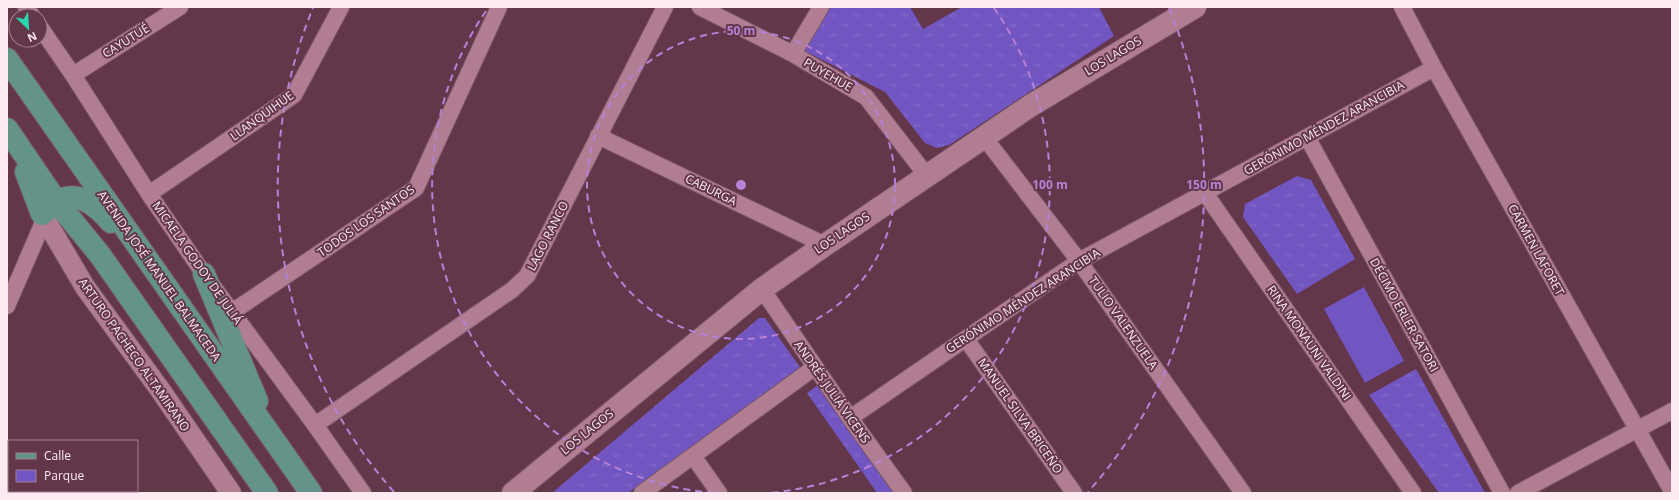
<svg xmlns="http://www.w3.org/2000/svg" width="1679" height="500" viewBox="0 0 1679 500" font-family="'Open Sans',sans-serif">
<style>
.grass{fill:url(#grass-tufts)}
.green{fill:#7155c1}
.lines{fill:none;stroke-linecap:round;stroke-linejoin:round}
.minor-casing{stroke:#795666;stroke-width:18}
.tertiary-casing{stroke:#795666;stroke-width:22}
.secondary-casing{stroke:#795666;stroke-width:24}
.primary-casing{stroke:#795666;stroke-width:24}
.minor{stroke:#b07d93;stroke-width:16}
.tertiary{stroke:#b07d93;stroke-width:20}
.secondary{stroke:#b07d93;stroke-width:22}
.primary{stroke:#64938a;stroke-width:22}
.ring{fill:none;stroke:#b582d6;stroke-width:2;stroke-dasharray:7 5}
.labels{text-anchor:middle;stroke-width:4;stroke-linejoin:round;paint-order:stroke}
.street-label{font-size:12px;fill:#fceaf1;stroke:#63364a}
.centre{fill:#b582d6;stroke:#63364a;stroke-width:2}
.ring-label{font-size:12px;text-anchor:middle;font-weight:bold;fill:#b582d6;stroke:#63364a;stroke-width:4;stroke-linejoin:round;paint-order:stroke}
</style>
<defs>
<pattern id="grass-tufts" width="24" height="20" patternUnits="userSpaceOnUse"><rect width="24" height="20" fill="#7155c1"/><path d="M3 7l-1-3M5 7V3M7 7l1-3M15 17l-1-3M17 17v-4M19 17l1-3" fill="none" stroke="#866eca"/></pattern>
</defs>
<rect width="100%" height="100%" fill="#63364a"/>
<!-- grass -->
<path class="grass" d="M 830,7 L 910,7 L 923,29 L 962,7 L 1099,7 L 1114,36 L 949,145 L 937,148 L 925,143 L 885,92 L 805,51 Z
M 1297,176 L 1311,180 L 1355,259 L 1297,294 L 1243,217 L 1245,204 Z
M 759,318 L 765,318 L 800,367 L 628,493 L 552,493 Z
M 1416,369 L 1485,493 L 1439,493 L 1369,395 Z
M 818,385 L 893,493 L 877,493 L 807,393 Z"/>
<!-- green -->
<path class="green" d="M 1364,287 L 1404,361 L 1365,383 L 1324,309 Z"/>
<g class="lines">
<!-- minor casing -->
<g class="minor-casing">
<path id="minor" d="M 26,7 L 32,16
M 700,7 L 793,54 L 866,97 L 927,176
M 1402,7 L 1434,68 L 1672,491
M 40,27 L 73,75 L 149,194 L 204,274 L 315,425 L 363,493
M 793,54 L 821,7
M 73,75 L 180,7
M 598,136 L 825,245
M 984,137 L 1079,261 L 1243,493
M 1307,137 L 1502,493
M 1205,193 L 1413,493
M 149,194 L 294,95 L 341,7
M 762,289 L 850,418 L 904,493
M 7,306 L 42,225 L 42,214
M 232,312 L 416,188 L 499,7
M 966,339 L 1074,493
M 850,418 L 1079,261 L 1434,68
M 315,425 L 512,290 L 527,276 L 665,7
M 693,456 L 719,493
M 642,493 L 815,367
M 1518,493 L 1672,411"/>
</g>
<!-- tertiary casing -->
<g class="tertiary-casing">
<path id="tertiary" d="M 42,214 L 85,287 L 161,391 L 231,493"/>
</g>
<!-- secondary casing -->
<g class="secondary-casing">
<path id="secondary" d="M 513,493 L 762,289 L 825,245 L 1030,106 L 1195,7"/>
</g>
<!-- primary casing -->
<g class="primary-casing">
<path id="primary" d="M 7,59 L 311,493
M 7,129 L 56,201 L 100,255 L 267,493
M 26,172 L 42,214 C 47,210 52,204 57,201 C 79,190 97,206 111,222
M 204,274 L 257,401"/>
</g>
<!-- minor -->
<use href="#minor" class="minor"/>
<!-- tertiary -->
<use href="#tertiary" class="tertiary"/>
<!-- secondary -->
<use href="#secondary" class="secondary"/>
<!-- primary -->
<use href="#primary" class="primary"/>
</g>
<!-- distance rings -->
<g class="ring">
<circle cx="741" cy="185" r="154"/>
<path d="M714 493A309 309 0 0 1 488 8M994 8A309 309 0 0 1 768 493"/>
<path d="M394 492A463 463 0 0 1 313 8M1169 8A463 463 0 0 1 1088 492"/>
</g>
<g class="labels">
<!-- street labels -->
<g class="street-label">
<text transform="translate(126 41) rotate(-32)" y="4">CAYUTUÉ</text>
<text transform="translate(1113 56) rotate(-31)" y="4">LOS LAGOS</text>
<text transform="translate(828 75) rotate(30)" y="4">PUYEHUE</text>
<text transform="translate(262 116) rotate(-36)" y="4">LLANQUIHUE</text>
<text transform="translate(1324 128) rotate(-29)" y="4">GERÓNIMO MÉNDEZ ARANCIBIA</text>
<text transform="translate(711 190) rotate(26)" y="4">CABURGA</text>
<text transform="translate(366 221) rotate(-35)" y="4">TODOS LOS SANTOS</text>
<text transform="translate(842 233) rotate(-34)" y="4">LOS LAGOS</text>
<text transform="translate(548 236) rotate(-63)" y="4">LAGO RANCO</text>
<text transform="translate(1536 250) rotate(61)" y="4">CARMEN LAFORET</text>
<text transform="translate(197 263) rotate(55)" y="4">MICAELA GODOY DE JULIÁ</text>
<text transform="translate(159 276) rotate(55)" y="4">AVENIDA JOSÉ MANUEL BALMACEDA</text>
<text transform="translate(1023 301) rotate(-33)" y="4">GERÓNIMO MÉNDEZ ARANCIBIA</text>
<text transform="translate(1404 315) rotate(61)" y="4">DÉCIMO ERLER SATORI</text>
<text transform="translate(1123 323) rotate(55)" y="4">TULIO VALENZUELA</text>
<text transform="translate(1309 343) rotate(55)" y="4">RINA MONAUNI VALDINI</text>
<text transform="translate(134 355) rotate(55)" y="4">ARTURO PACHECO ALTAMIRANO</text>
<text transform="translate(832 392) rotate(55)" y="4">ANDRÉS JULIÁ VICENS</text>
<text transform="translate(1020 416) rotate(55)" y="4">MANUEL SILVA BRICEÑO</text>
<text transform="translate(587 432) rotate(-39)" y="4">LOS LAGOS</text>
</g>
</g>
<circle cx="741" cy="185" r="6" class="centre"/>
<g class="ring-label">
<text x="741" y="35">50 m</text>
<text x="1050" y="189">100 m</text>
<text x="1204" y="189">150 m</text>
</g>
<!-- border -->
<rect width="1679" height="500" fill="none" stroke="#fceaf1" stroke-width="16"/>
<!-- legend -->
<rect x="8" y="440" width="130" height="52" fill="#63364a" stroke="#a07e8d"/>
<rect x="16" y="453" width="20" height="6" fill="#64938a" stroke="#a07e8d"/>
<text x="44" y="460" font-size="12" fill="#fceaf1">Calle</text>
<rect x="16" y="470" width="20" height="12" fill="#7155c1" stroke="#a07e8d"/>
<text x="44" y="480" font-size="12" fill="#fceaf1">Parque</text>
<!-- north arrow -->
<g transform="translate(28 28) rotate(155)"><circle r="19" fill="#63364a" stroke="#a07e8d"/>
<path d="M0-3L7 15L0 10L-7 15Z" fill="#29d5ac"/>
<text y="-6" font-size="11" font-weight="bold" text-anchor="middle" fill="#fceaf1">N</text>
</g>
</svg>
